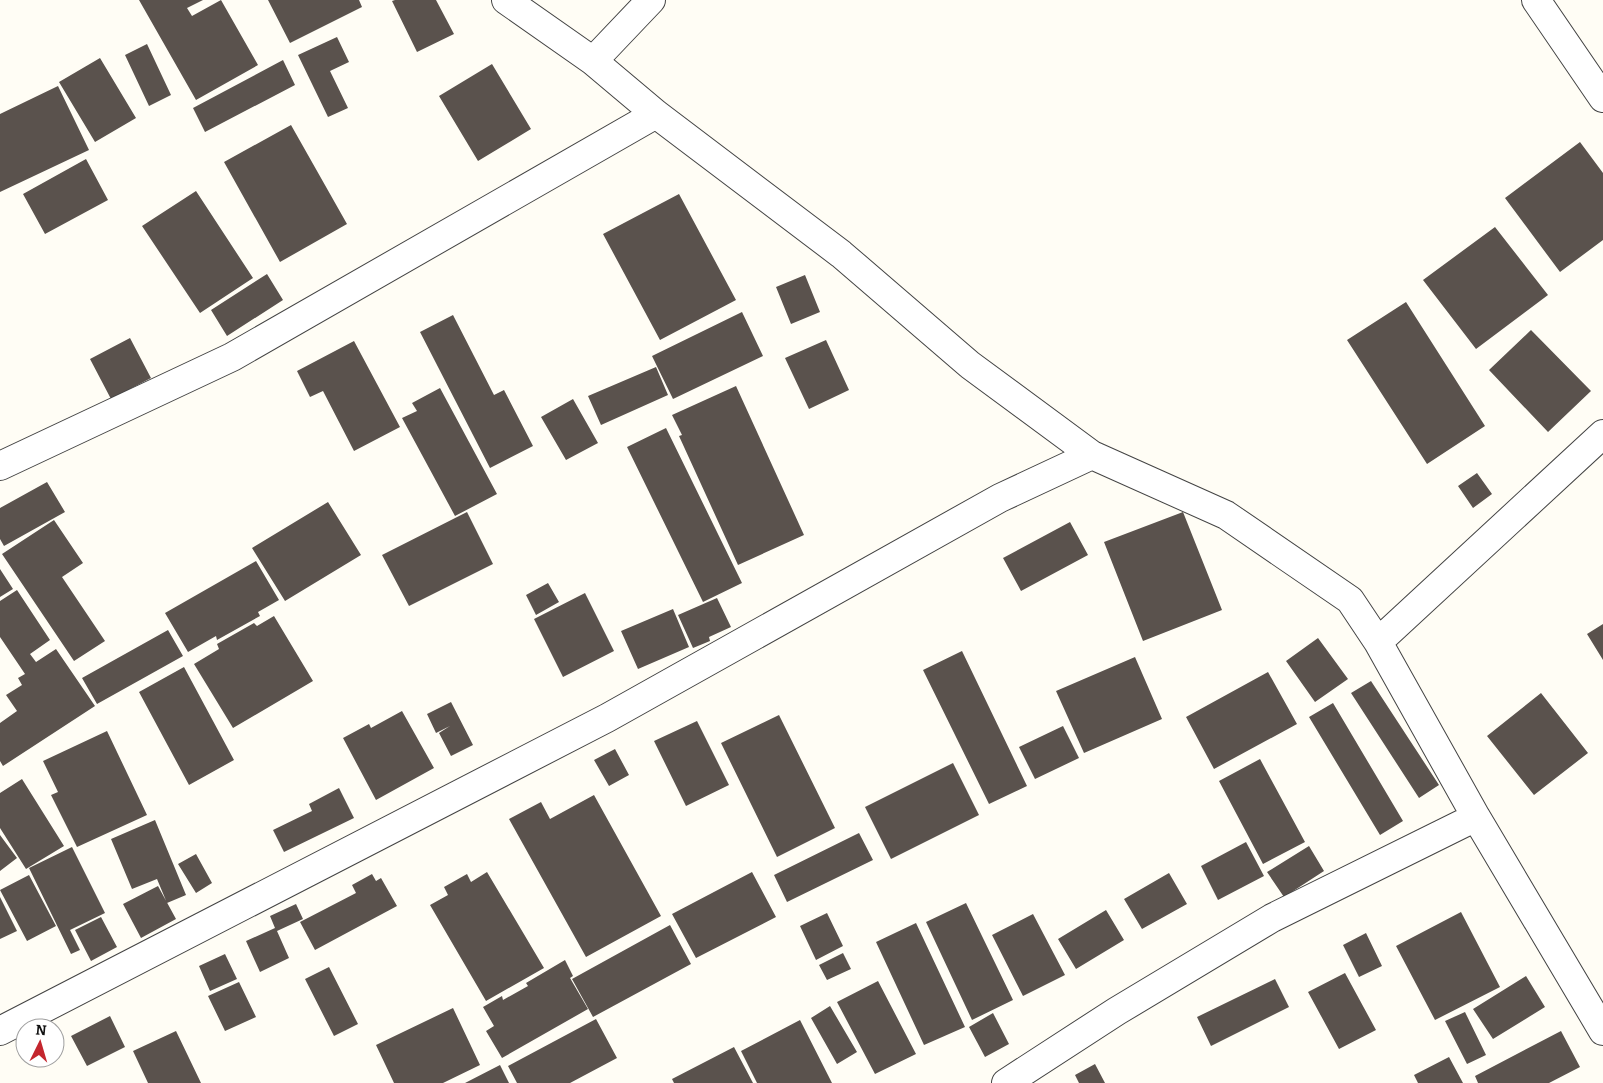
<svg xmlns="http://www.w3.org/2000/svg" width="1603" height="1083" viewBox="0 0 1603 1083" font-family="Bitter,serif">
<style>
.building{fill:#5a524d}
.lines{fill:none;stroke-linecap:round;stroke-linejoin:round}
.minor-casing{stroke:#444;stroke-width:30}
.minor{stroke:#fff;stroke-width:28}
</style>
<rect width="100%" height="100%" fill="#fffdf5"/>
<!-- building -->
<path class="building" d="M 139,0 L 203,0 L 187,8 L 192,16 L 221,0 L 258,65 L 196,100 Z
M 268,0 L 359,0 L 362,7 L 290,43 Z
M 395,0 L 436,0 L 454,34 L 417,52 L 392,1 Z
M 337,37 L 349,62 L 330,71 L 348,108 L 328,117 L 298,55 Z
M 147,44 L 171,95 L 149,106 L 125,55 Z
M 100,58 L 136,118 L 95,142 L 59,82 Z
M 283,60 L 295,85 L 205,132 L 193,108 Z
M 492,64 L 531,129 L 478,161 L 439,96 Z
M 58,86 L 89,150 L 0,192 L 0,114 Z
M 291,125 L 347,224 L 280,262 L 224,162 Z
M 1580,142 L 1603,173 L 1603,240 L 1560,272 L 1505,198 Z
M 86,159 L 108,200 L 45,234 L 23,194 Z
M 196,191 L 253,278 L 200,313 L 142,226 Z
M 679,194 L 736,300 L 660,340 L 603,234 Z
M 1495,227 L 1548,295 L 1476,349 L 1423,280 Z
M 267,274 L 283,300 L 227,336 L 211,310 Z
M 805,275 L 820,312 L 791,324 L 776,287 Z
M 1406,302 L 1485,426 L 1427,464 L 1347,340 Z
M 742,312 L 763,356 L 673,399 L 652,356 Z
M 453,315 L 494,395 L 504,390 L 533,446 L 490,468 L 420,332 Z
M 1531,330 L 1591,391 L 1548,432 L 1489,370 Z
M 130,338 L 151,378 L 111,399 L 90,359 Z
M 826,340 L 849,390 L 809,409 L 785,358 Z
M 354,341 L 400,427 L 354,451 L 323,391 L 310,397 L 297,371 Z
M 656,367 L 668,395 L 601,425 L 588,396 Z
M 736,386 L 804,535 L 738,565 L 679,436 L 682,435 L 672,415 Z
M 440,388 L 497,494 L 455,516 L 402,418 L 417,411 L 412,403 Z
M 573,399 L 598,443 L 566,460 L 541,417 Z
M 666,428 L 742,583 L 703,602 L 627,447 Z
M 1477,473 L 1492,494 L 1473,508 L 1458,486 Z
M 47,482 L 65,512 L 4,546 L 0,539 L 0,508 Z
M 328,502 L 361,555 L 285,601 L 252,548 Z
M 467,512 L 493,564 L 409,606 L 382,555 Z
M 1183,512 L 1222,610 L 1143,641 L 1104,542 Z
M 54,520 L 83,563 L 62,577 L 105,641 L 74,661 L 2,554 Z
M 1070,522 L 1088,555 L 1021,591 L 1003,558 Z
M 256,561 L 279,600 L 258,612 L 260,616 L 217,640 L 216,636 L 188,652 L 165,613 Z
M 0,569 L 13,589 L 0,597 Z
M 548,583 L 559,602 L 536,615 L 526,595 Z
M 17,590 L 50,640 L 30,654 L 36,662 L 56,649 L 95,706 L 3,766 L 0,761 L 0,723 L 17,711 L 6,695 L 22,685 L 18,678 L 25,674 L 0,637 L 0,601 Z
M 585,593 L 614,651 L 563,677 L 534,619 Z
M 717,598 L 731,627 L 709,637 L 710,641 L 693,648 L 678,615 Z
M 673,609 L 689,647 L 638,669 L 621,631 Z
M 274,616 L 313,681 L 233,728 L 194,664 L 219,649 L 217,644 L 254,623 L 257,626 Z
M 1603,624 L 1603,660 L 1587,634 Z
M 168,630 L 183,656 L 97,704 L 82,678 Z
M 1318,638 L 1348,679 L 1315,702 L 1286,661 Z
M 962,651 L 1027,786 L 989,804 L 923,670 Z
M 1135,657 L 1162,719 L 1084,753 L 1056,691 Z
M 184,667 L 234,760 L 189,785 L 139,692 Z
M 1268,672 L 1297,724 L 1214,769 L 1186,717 Z
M 1371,681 L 1439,785 L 1419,798 L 1351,693 Z
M 1541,693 L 1588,753 L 1534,795 L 1487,736 Z
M 451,702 L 473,745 L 451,756 L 439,733 L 450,726 L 436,733 L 427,714 Z
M 1333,703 L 1403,821 L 1380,835 L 1309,717 Z
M 402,711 L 434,768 L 376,800 L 343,738 L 369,724 L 371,728 Z
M 779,715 L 835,828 L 777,857 L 721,743 Z
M 697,721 L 729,785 L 686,806 L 654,741 Z
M 1063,726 L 1079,758 L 1035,779 L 1019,747 Z
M 107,731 L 147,815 L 77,847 L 51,795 L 58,792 L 43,761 Z
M 615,749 L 629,775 L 609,786 L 594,760 Z
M 1260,759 L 1305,842 L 1263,864 L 1219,781 Z
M 953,763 L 979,815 L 891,859 L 865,807 Z
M 22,779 L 64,846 L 26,869 L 0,828 L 0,793 Z
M 339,788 L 354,818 L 284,852 L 273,830 L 312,811 L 309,804 Z
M 594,795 L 661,916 L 586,957 L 509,819 L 541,802 L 550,819 Z
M 155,820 L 186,895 L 167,903 L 157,879 L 132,889 L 111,839 Z
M 859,833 L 873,860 L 787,902 L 774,875 Z
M 0,835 L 17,858 L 0,871 Z
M 1246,842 L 1264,876 L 1218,900 L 1201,866 Z
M 1309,846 L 1324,871 L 1284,897 L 1267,872 Z
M 72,847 L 105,913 L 70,930 L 80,950 L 71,954 L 29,868 Z
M 196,854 L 212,883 L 196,893 L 178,864 Z
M 487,872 L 544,968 L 486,1001 L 430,905 L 448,895 L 444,887 L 467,874 L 471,882 Z
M 752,872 L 776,917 L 696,958 L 672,914 Z
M 1169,873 L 1187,904 L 1142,929 L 1124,899 Z
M 372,874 L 376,881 L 381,878 L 397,906 L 315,950 L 300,922 L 356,893 L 352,885 Z
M 29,875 L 56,926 L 27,941 L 0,890 Z
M 158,886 L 176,919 L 141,938 L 123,904 Z
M 0,897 L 17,931 L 0,939 Z
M 966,903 L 1013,1000 L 972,1020 L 926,922 Z
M 296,904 L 303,919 L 277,931 L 289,958 L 260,972 L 246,941 L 275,928 L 270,916 Z
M 1106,910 L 1124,940 L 1076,969 L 1058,939 Z
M 1461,912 L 1500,987 L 1435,1020 L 1396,946 Z
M 827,913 L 843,946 L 816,960 L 800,926 Z
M 1033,914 L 1065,975 L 1023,996 L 992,935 Z
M 101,917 L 117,947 L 91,961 L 75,930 Z
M 916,923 L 965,1027 L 924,1045 L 876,942 Z
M 670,925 L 691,964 L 593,1017 L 572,979 Z
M 1366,933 L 1382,966 L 1359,977 L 1343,945 Z
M 843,953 L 851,969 L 827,980 L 819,965 Z
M 225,954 L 237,979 L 210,991 L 199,966 Z
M 565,960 L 573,976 L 570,978 L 588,1009 L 502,1058 L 486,1031 L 494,1026 L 483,1007 L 502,996 L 503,1000 L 528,986 L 526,983 Z
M 329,967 L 358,1024 L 334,1036 L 305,979 Z
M 1345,973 L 1376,1030 L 1339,1049 L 1308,992 Z
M 1526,976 L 1545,1007 L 1493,1039 L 1473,1009 Z
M 1275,979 L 1289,1007 L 1211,1046 L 1197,1017 Z
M 878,981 L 916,1054 L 875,1074 L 837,1002 Z
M 239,982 L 256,1017 L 225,1031 L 208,996 Z
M 830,1006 L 857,1052 L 837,1064 L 811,1018 Z
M 453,1008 L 480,1065 L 443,1083 L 394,1083 L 376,1045 Z
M 1465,1012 L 1486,1055 L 1467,1064 L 1445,1021 Z
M 993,1013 L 1009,1044 L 985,1057 L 969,1027 Z
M 110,1016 L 125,1047 L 87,1066 L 71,1036 Z
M 596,1019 L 617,1058 L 570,1083 L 517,1083 L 508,1066 Z
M 800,1020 L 832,1083 L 757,1083 L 741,1051 Z
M 176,1031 L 201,1083 L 148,1083 L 133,1051 Z
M 1561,1031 L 1580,1067 L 1549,1083 L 1478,1083 L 1475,1076 Z
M 734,1047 L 753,1083 L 674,1083 L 672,1079 Z
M 1449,1057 L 1463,1083 L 1418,1083 L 1414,1075 Z
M 1095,1064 L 1105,1083 L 1079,1083 L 1075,1075 Z
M 500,1065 L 509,1083 L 465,1083 Z"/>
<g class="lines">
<!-- minor casing -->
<g class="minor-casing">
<path id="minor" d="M 506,0 L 593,61 L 656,114 L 841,254 L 970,365 L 1092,455 L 1226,515 L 1350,600 L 1378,642 L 1476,817 L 1603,1031
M 1536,0 L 1603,98
M 593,61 L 651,0
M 0,466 L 232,357 L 656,114
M 1378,642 L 1603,434
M 0,1031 L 607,718 L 1000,498 L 1092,455
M 1006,1083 L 1117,1011 L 1272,918 L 1476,817"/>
</g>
<!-- minor -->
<use href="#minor" class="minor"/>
</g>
<!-- north arrow -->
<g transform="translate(40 1043) rotate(5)"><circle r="24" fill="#ffffff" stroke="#a0a0a0"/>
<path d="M0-4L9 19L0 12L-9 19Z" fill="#c4262e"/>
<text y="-8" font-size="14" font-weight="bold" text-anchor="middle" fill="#111111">N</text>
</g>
</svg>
